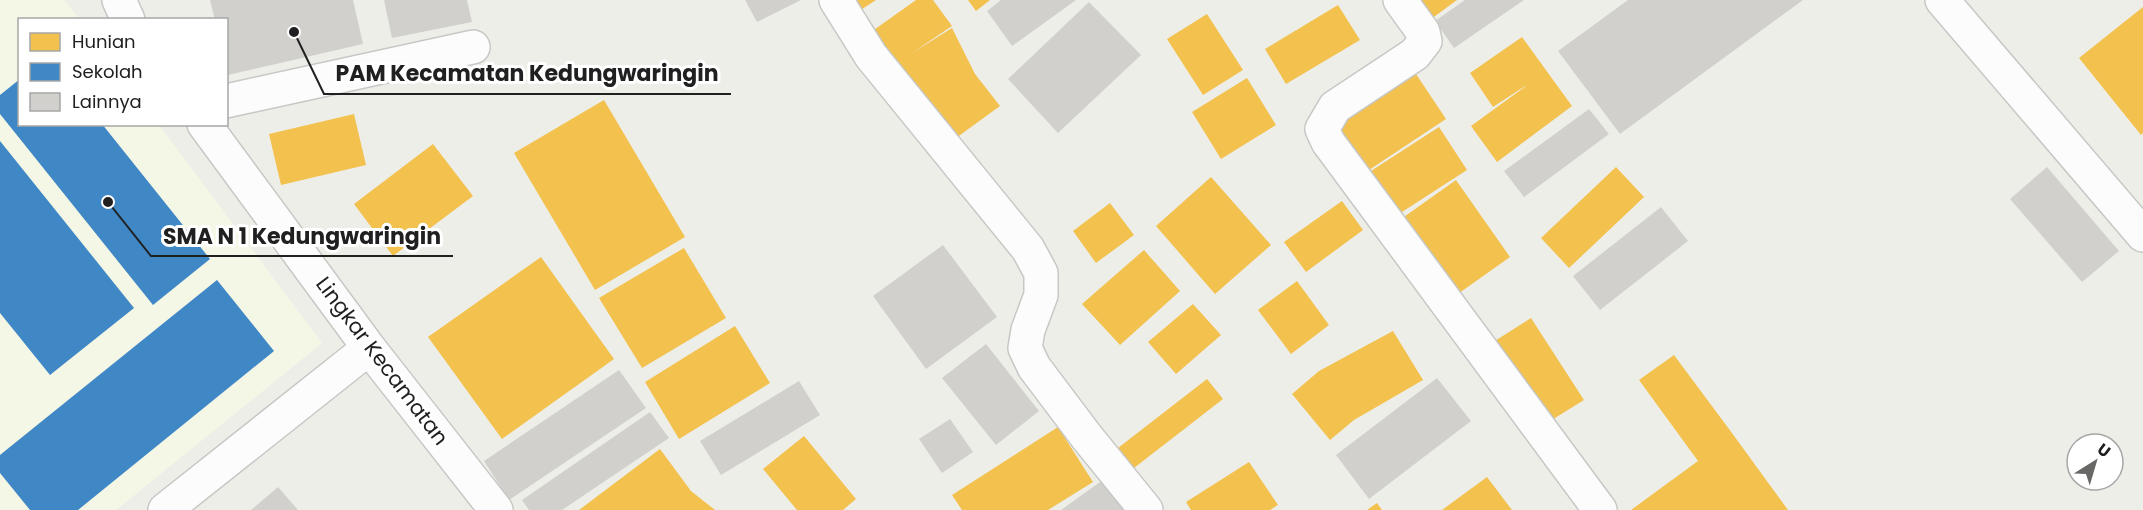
<svg xmlns="http://www.w3.org/2000/svg" width="2143" height="510" viewBox="0 0 2143 510" font-family="Poppins,sans-serif">
<style>
.education{fill:#f4f7e5}
.homes{fill:#f2c14e}
.schools{fill:#3f88c5}
.building{fill:#d1d0cc}
.lines{fill:none;stroke-linecap:round;stroke-linejoin:round}
.street-casing{stroke:#c7c7c5;stroke-width:36}
.street{stroke:#fcfcfc;stroke-width:33}
.labels{text-anchor:middle;stroke-width:6;stroke-linejoin:round;paint-order:stroke}
.street-label{font-size:21px;fill:#202020;stroke:#fff}
.leader{fill:none;stroke:#202020;stroke-width:2}
.callout-dot{fill:#202020;stroke:#fff;stroke-width:2}
.callout-label{font-size:22px;text-anchor:middle;font-weight:bold;fill:#202020;stroke:#fff;stroke-width:6;stroke-linejoin:round;paint-order:stroke}
</style>
<rect width="100%" height="100%" fill="#eeeee9"/>
<!-- education -->
<path class="education" d="M 0,0 L 64,0 L 80,19 L 20,20 L 20,124 L 159,125 L 322,343 L 116,510 L 78,510 L 274,352 L 217,280 L 0,455 Z
M 0,473 L 30,510 L 0,510 Z"/>
<!-- homes -->
<path class="homes" d="M 848,0 L 876,0 L 856,13 Z
M 916,0 L 933,0 L 952,26 L 912,53 L 952,28 L 975,74 L 1000,106 L 945,146 L 871,32 Z
M 968,0 L 990,0 L 976,11 Z
M 1411,0 L 1457,0 L 1427,22 Z
M 1338,5 L 1360,40 L 1286,84 L 1265,49 Z
M 2143,7 L 2143,133 L 2141,135 L 2079,58 Z
M 1207,14 L 1243,70 L 1203,95 L 1167,39 Z
M 1522,37 L 1572,106 L 1497,162 L 1471,126 L 1530,83 L 1493,107 L 1470,73 Z
M 1414,71 L 1446,119 L 1366,172 L 1335,125 Z
M 1247,78 L 1276,125 L 1221,159 L 1192,112 Z
M 604,100 L 685,237 L 595,290 L 514,153 Z
M 354,114 L 366,165 L 281,185 L 269,134 Z
M 1439,127 L 1467,170 L 1388,221 L 1360,178 Z
M 433,144 L 473,196 L 393,256 L 354,204 Z
M 1616,167 L 1644,197 L 1569,268 L 1541,238 Z
M 1211,177 L 1271,245 L 1215,294 L 1156,226 Z
M 1456,180 L 1510,257 L 1455,296 L 1401,219 Z
M 1342,201 L 1363,230 L 1306,272 L 1284,242 Z
M 1110,203 L 1134,235 L 1096,263 L 1073,231 Z
M 684,248 L 726,318 L 642,368 L 599,298 Z
M 1144,250 L 1180,291 L 1120,345 L 1082,304 Z
M 541,257 L 614,359 L 502,439 L 428,337 Z
M 1297,281 L 1329,325 L 1291,354 L 1258,310 Z
M 1193,304 L 1221,335 L 1176,374 L 1148,342 Z
M 1531,318 L 1584,400 L 1542,426 L 1490,344 Z
M 735,326 L 770,383 L 679,439 L 645,382 Z
M 1393,331 L 1423,380 L 1354,420 L 1330,440 L 1292,394 L 1319,371 Z
M 1674,355 L 1729,429 L 1788,510 L 1631,510 L 1698,461 L 1639,380 Z
M 1207,379 L 1223,399 L 1134,468 L 1118,448 Z
M 1058,427 L 1093,482 L 1048,510 L 962,510 L 952,495 Z
M 804,436 L 856,499 L 843,510 L 797,510 L 763,469 Z
M 660,449 L 691,491 L 715,510 L 579,510 Z
M 1249,462 L 1278,505 L 1270,510 L 1191,510 L 1186,502 Z
M 1487,477 L 1512,510 L 1442,510 Z
M 1377,503 L 1382,510 L 1367,510 Z"/>
<!-- schools -->
<path class="schools" d="M 20,79 L 20,124 L 102,124 L 210,259 L 153,305 L 0,114 L 0,95 Z
M 0,141 L 134,308 L 50,375 L 0,313 Z
M 217,280 L 274,351 L 78,510 L 30,510 L 0,473 L 0,455 Z"/>
<!-- building -->
<path class="building" d="M 210,0 L 353,0 L 363,44 L 228,75 L 226,20 L 215,20 Z
M 384,0 L 467,0 L 472,22 L 392,38 Z
M 745,0 L 801,0 L 757,22 Z
M 1001,0 L 1076,0 L 1012,46 L 987,11 Z
M 1465,0 L 1524,0 L 1454,48 L 1435,21 Z
M 1628,0 L 1803,0 L 1620,134 L 1558,51 Z
M 1089,2 L 1141,55 L 1058,133 L 1008,79 Z
M 1589,109 L 1609,134 L 1524,197 L 1504,171 Z
M 2047,167 L 2119,251 L 2082,282 L 2010,199 Z
M 1661,207 L 1688,241 L 1600,310 L 1573,276 Z
M 943,245 L 997,317 L 926,369 L 873,296 Z
M 986,344 L 1039,411 L 996,445 L 942,378 Z
M 619,370 L 646,408 L 509,500 L 484,461 Z
M 1437,378 L 1471,421 L 1369,499 L 1336,455 Z
M 799,381 L 820,415 L 721,475 L 700,441 Z
M 650,412 L 669,438 L 562,510 L 529,510 L 522,500 Z
M 950,419 L 973,452 L 942,473 L 919,439 Z
M 1107,477 L 1128,506 L 1123,510 L 1061,510 Z
M 278,487 L 298,510 L 251,510 Z"/>
<g class="lines">
<!-- street casing -->
<g class="street-casing">
<path id="street" d="M 119,0 L 128,20
M 836,0 L 871,56 L 1028,249 L 1041,273 L 1041,295 L 1028,330 L 1025,348 L 1034,367 L 1086,436 L 1146,510
M 1400,0 L 1423,32 L 1425,41 L 1415,54 L 1335,107 L 1322,129 L 1328,142 L 1600,510
M 1942,0 L 2143,235
M 226,101 L 473,47
M 204,124 L 369,348 L 496,510
M 165,510 L 369,348"/>
</g>
<!-- street -->
<use href="#street" class="street"/>
</g>
<g class="labels">
<!-- street labels -->
<g class="street-label">
<text transform="translate(382 361) rotate(53)" y="7">Lingkar Kecamatan</text>
</g>
</g>
<!-- callouts -->
<path class="leader" d="M294 32L324 94H731M108 202L151 256H453"/>
<g class="callout-dot">
<circle cx="294" cy="32" r="6"/>
<circle cx="108" cy="202" r="6"/>
</g>
<g class="callout-label">
<text x="527" y="81">PAM Kecamatan Kedungwaringin</text>
<text x="302" y="244">SMA N 1 Kedungwaringin</text>
</g>
<!-- legend -->
<rect x="18" y="18" width="210" height="108" fill="#ffffff" stroke="#a6a6a6" stroke-width="1.5"/>
<rect x="30" y="33" width="30" height="18" fill="#f2c14e" stroke="#a6a6a6" stroke-width="1.5"/>
<text x="72" y="48" font-size="18" fill="#202020">Hunian</text>
<rect x="30" y="63" width="30" height="18" fill="#3f88c5" stroke="#a6a6a6" stroke-width="1.5"/>
<text x="72" y="78" font-size="18" fill="#202020">Sekolah</text>
<rect x="30" y="93" width="30" height="18" fill="#d1d0cc" stroke="#a6a6a6" stroke-width="1.5"/>
<text x="72" y="108" font-size="18" fill="#202020">Lainnya</text>
<!-- north arrow -->
<g transform="translate(2095 462) rotate(37)"><circle r="28" fill="#ffffff" stroke="#a6a6a6" stroke-width="1.5"/>
<path d="M0-4.5L10 22L0 15L-10 22Z" fill="#686866"/>
<text y="-9" font-size="16" font-weight="bold" text-anchor="middle" fill="#202020">U</text>
</g>
</svg>
